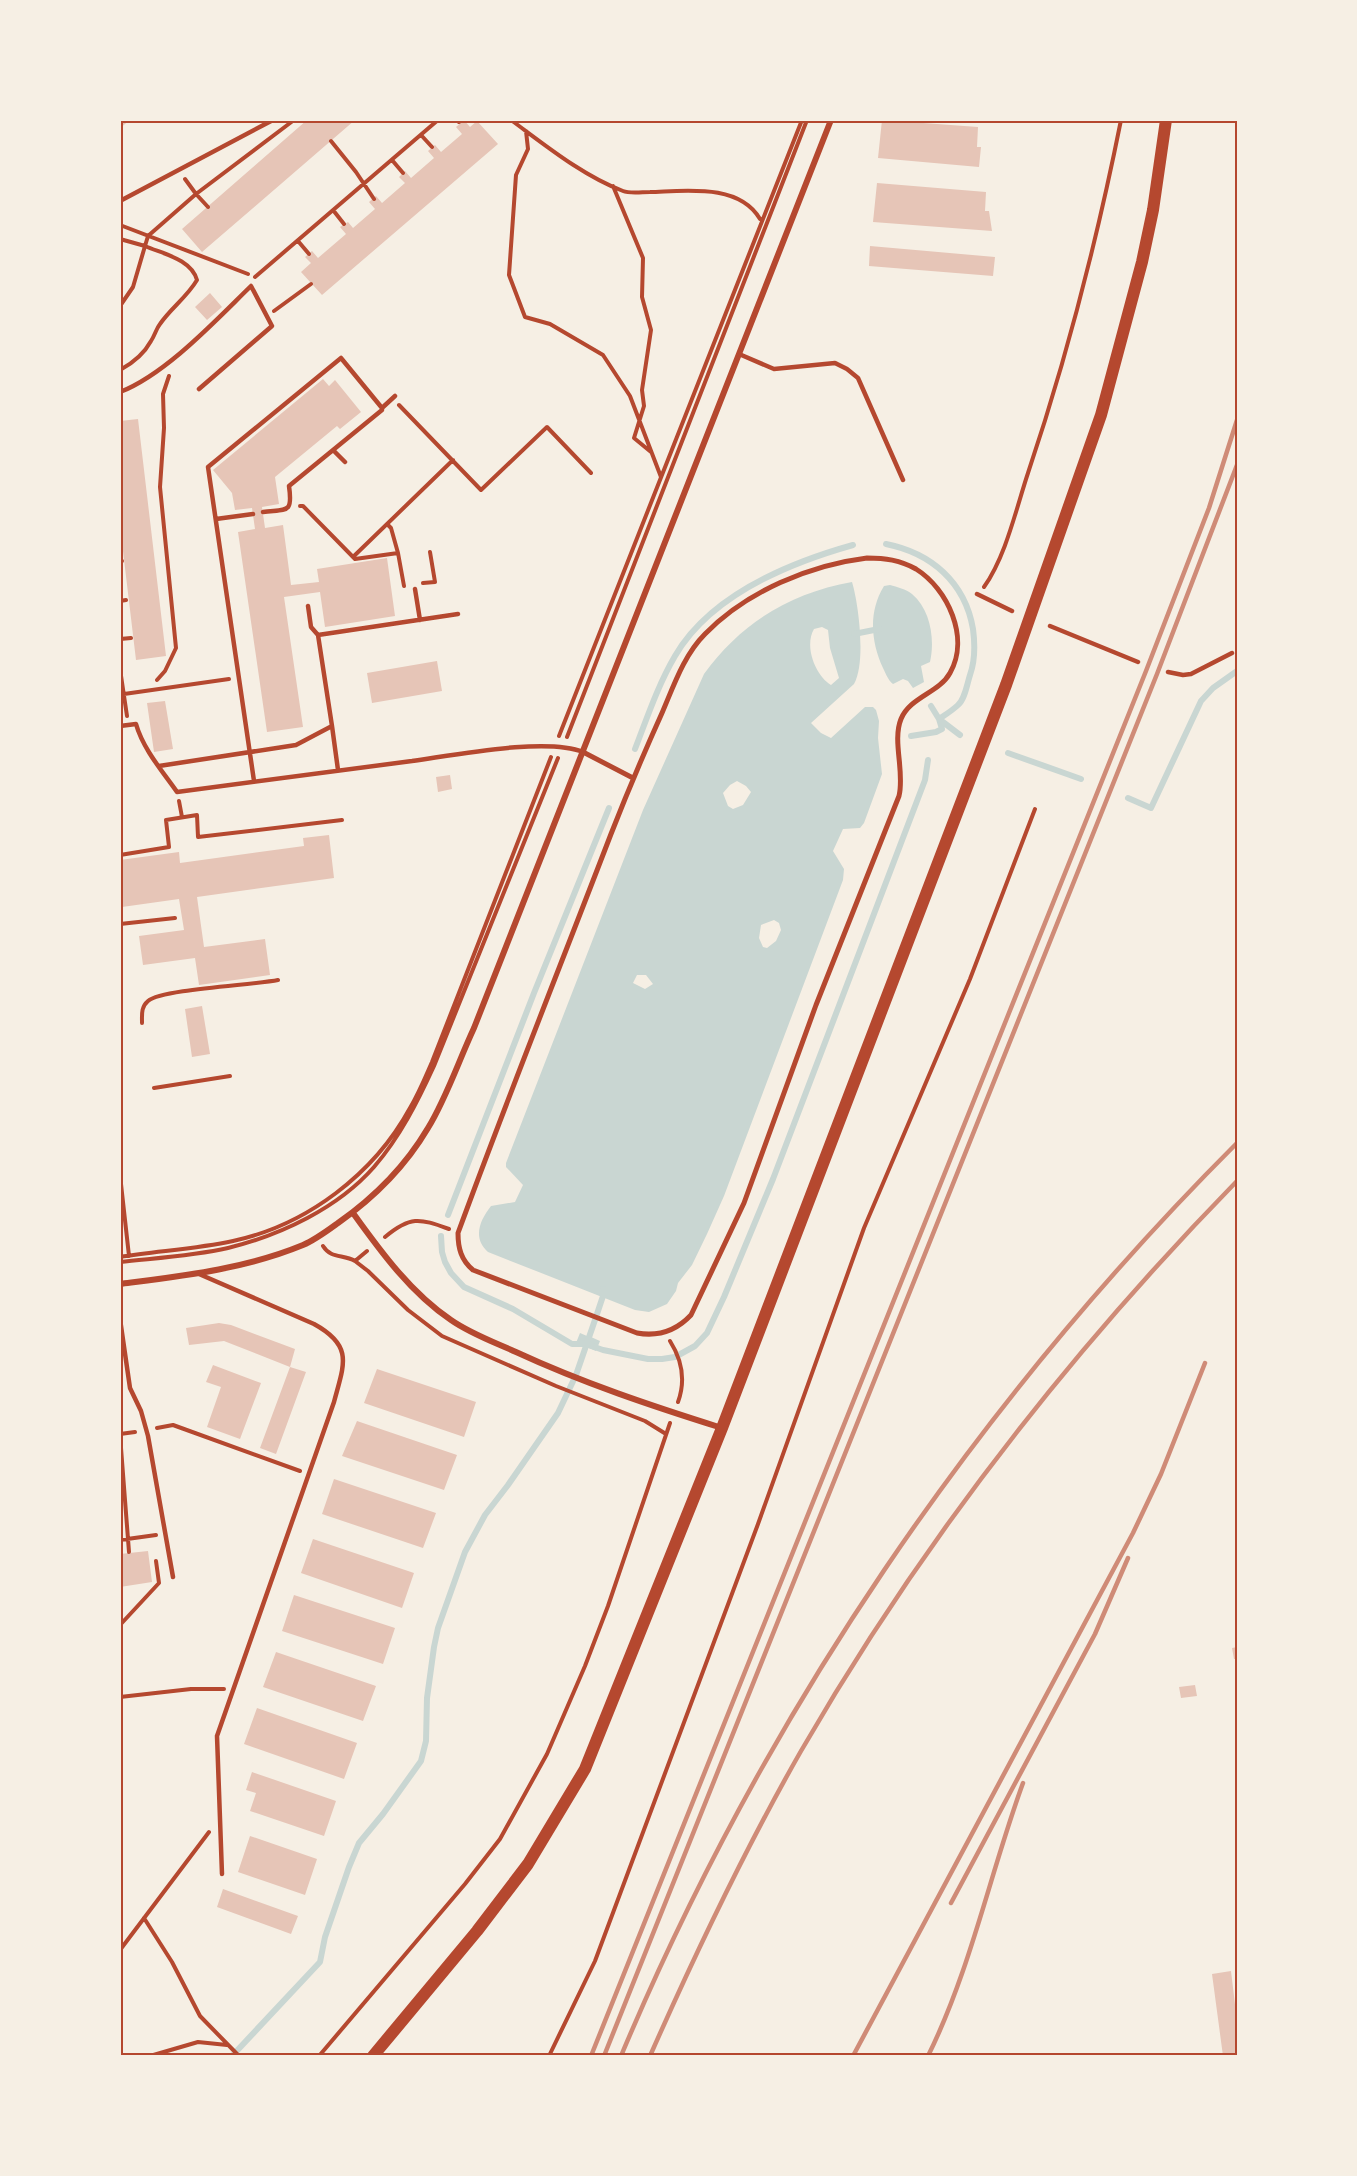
<svg xmlns="http://www.w3.org/2000/svg" width="1357" height="2176" viewBox="0 0 1357 2176" font-family="Mulish,sans-serif">
<style>
.water{fill:#c9d6d2;fill-rule:evenodd}
.lines{fill:none;stroke-linecap:round;stroke-linejoin:round}
.stream{stroke:#c9d6d2;stroke-width:6}
.building{fill:#e6c5b7}
.path{stroke:#b5482f;stroke-width:4}
.service{stroke:#b5482f;stroke-width:4.5}
.pedestrian{stroke:#b5482f;stroke-width:5}
.minor{stroke:#b5482f;stroke-width:6}
.secondary{stroke:#b5482f;stroke-width:12}
.rail{stroke:#cf8b77;stroke-width:4.5}
.neatline{fill:none;stroke:#b5482f;stroke-width:2}
</style>
<rect width="100%" height="100%" fill="#f6efe4"/>
<!-- water -->
<path class="water" d="M 852,582 C 859,605 866,663 854,684 L 811,723 L 821,733 L 831,738 L 865,707 L 873,707 L 876,710 L 879,721 L 878,738 L 882,774 L 864,823 L 860,828 L 843,829 L 833,851 L 844,869 L 843,880 L 724,1196 L 707,1234 L 692,1265 L 678,1283 L 676,1291 L 667,1304 L 649,1312 L 635,1310 L 488,1252 C 472,1238 480,1220 491,1206 L 515,1202 L 523,1185 L 506,1167 L 506,1163 L 643,810 L 704,674 C 741,623 790,593 852,582 ZM 822,627 L 828,630 L 830,648 L 839,678 L 831,685 C 815,675 804,646 814,629 ZM 737,781 L 746,786 L 751,792 L 743,805 L 733,809 L 728,806 L 723,793 L 730,785 ZM 774,920 L 779,923 L 781,930 L 776,941 L 767,948 L 763,947 L 759,938 L 761,925 ZM 637,975 L 646,975 L 653,984 L 645,989 L 633,983 Z
M 890,585 C 897,587 906,589 912,594 C 931,610 935,640 930,662 L 921,666 L 924,682 L 913,688 L 908,681 L 903,679 L 893,684 C 888,680 886,674 883,668 C 871,642 868,612 884,586 Z
M 580,1333 L 587,1336 L 590,1333 L 591,1337 L 600,1341 L 596,1351 L 576,1343 Z"/>
<g class="lines">
<!-- stream -->
<path class="stream" d="M 886,544 C 931,553 965,582 973,629 C 975,644 975,661 970,675 C 967,684 965,699 958,705 C 953,710 945,715 939,719 L 942,729 L 936,732 L 911,736
M 854,634 L 879,629
M 931,706 L 939,719 L 960,735
M 635,749 C 647,718 658,685 675,656 C 710,596 789,563 853,545
M 1008,753 L 1081,779
M 1128,798 L 1151,808 L 1201,701 L 1213,688 L 1237,671
M 448,1215 L 534,993 L 609,808
M 441,1236 L 442,1252 L 445,1262 L 451,1273 L 464,1287 L 513,1309 L 572,1344 L 586,1344 L 603,1350 L 648,1359 L 662,1359 L 675,1357 L 695,1346 L 707,1333 L 724,1297 L 773,1179 L 925,780 L 928,760
M 232,2056 L 320,1962 L 325,1937 L 349,1867 L 359,1843 L 383,1814 L 421,1761 L 426,1741 L 427,1698 L 434,1647 L 438,1628 L 465,1552 L 485,1515 L 508,1485 L 558,1413 L 576,1375 L 596,1317 L 603,1296 L 603,1289"/>
</g>
<!-- building -->
<path class="building" d="M 120,120 L 130,120 L 120,128 Z
M 307,120 L 355,120 L 202,252 L 182,229 Z
M 464,120 L 470,127 L 477,121 L 498,144 L 322,295 L 301,272 L 311,263 L 305,257 L 312,251 L 318,258 L 346,234 L 340,227 L 348,222 L 353,228 L 375,209 L 369,202 L 376,196 L 382,203 L 405,183 L 399,177 L 405,171 L 411,178 L 434,158 L 428,151 L 435,145 L 441,152 L 462,134 L 456,127 Z
M 882,120 L 978,127 L 977,147 L 981,147 L 979,167 L 878,158 Z
M 877,183 L 986,192 L 985,211 L 989,211 L 992,231 L 873,222 Z
M 870,246 L 995,257 L 993,276 L 869,266 Z
M 210,293 L 222,307 L 207,320 L 195,307 Z
M 323,379 L 329,386 L 335,380 L 361,412 L 340,429 L 337,426 L 275,477 L 279,504 L 262,507 L 265,528 L 283,525 L 291,585 L 319,582 L 317,569 L 387,558 L 395,616 L 325,627 L 320,592 L 284,597 L 303,727 L 267,732 L 238,532 L 255,529 L 252,508 L 235,510 L 232,493 L 213,470 Z
M 138,419 L 166,656 L 136,660 L 120,526 L 120,421 Z
M 437,661 L 442,691 L 372,703 L 367,673 Z
M 165,701 L 173,749 L 154,752 L 147,703 Z
M 450,775 L 452,789 L 438,792 L 436,777 Z
M 329,835 L 334,878 L 197,897 L 204,947 L 265,939 L 270,975 L 199,985 L 195,958 L 143,965 L 139,936 L 184,930 L 179,899 L 122,907 L 120,860 L 179,852 L 180,863 L 304,846 L 303,838 Z
M 202,1006 L 210,1054 L 192,1057 L 185,1009 Z
M 219,1323 L 231,1325 L 295,1349 L 290,1367 L 224,1341 L 189,1345 L 186,1328 Z
M 213,1365 L 261,1383 L 240,1439 L 207,1427 L 221,1387 L 206,1382 Z
M 290,1367 L 306,1372 L 276,1454 L 260,1448 Z
M 377,1369 L 476,1402 L 464,1437 L 364,1403 Z
M 357,1421 L 457,1455 L 444,1490 L 342,1456 Z
M 334,1479 L 436,1513 L 423,1548 L 322,1514 Z
M 313,1539 L 414,1573 L 402,1608 L 301,1573 Z
M 148,1551 L 152,1582 L 120,1587 L 120,1554 Z
M 294,1595 L 395,1628 L 383,1664 L 282,1631 Z
M 1237,1647 L 1237,1659 L 1234,1659 L 1232,1648 Z
M 276,1652 L 376,1686 L 363,1721 L 263,1687 Z
M 1195,1685 L 1197,1696 L 1181,1698 L 1179,1687 Z
M 257,1708 L 357,1743 L 344,1779 L 244,1744 Z
M 252,1772 L 336,1801 L 324,1836 L 250,1811 L 256,1793 L 246,1790 Z
M 250,1836 L 317,1859 L 305,1895 L 238,1872 Z
M 223,1889 L 298,1916 L 291,1934 L 217,1907 Z
M 1231,1971 L 1237,2021 L 1237,2056 L 1223,2056 L 1212,1974 Z"/>
<g class="lines">
<!-- path -->
<path class="path" d="M 458,120 L 459,122
M 511,120 C 545,145 583,176 623,191 C 630,194 642,192 650,192 C 685,191 739,183 760,219
M 526,131 L 528,149 L 516,175 L 509,275 L 525,317 L 550,324 L 603,355 L 630,396 L 661,477
M 421,135 L 432,147
M 331,141 L 356,172 L 374,199
M 392,160 L 403,173
M 613,186 L 643,258 L 642,297 L 651,330 L 642,390 L 644,406 L 634,438 L 651,452
M 208,207 L 196,194 L 294,120
M 333,210 L 344,224
M 120,225 L 248,274
M 120,239 L 145,246 L 148,236 L 196,194 L 185,179
M 298,241 L 309,254
M 255,277 L 438,120
M 120,306 L 133,287 L 145,246 C 163,254 191,259 197,280 C 187,297 171,308 160,324 C 156,329 155,335 151,341 C 144,354 133,363 120,370
M 274,311 L 311,284
M 399,405 L 481,490 L 547,427 L 591,473
M 300,506 L 303,506 L 355,559 L 398,553 L 391,528 L 387,524
M 398,553 L 404,586
M 353,557 L 453,460
M 120,561 L 122,561
M 423,583 L 435,582 L 430,552
M 984,587 C 1006,556 1016,509 1028,473 C 1067,357 1097,240 1121,120
M 120,601 L 126,600
M 120,639 L 131,638
M 120,669 L 127,716
M 157,680 L 165,671 L 176,648 L 160,487 L 164,428 L 163,394 L 169,376
M 124,694 L 229,679
M 559,736 L 802,120
M 567,737 L 807,120
M 179,801 L 182,817
M 120,855 L 169,847 L 166,820 L 197,815 L 198,837 L 342,820
M 120,924 L 175,918
M 142,1023 C 142,1014 141,1007 148,1001 C 162,989 254,985 278,980
M 154,1088 L 230,1076
M 120,1175 L 129,1256
M 385,1237 C 410,1216 419,1218 449,1229
M 323,1246 C 331,1259 343,1254 355,1261 L 367,1251
M 120,1257 C 157,1251 196,1249 233,1241 C 307,1225 374,1174 410,1108 C 419,1093 425,1078 432,1062 L 551,757
M 355,1261 L 368,1271 L 408,1310 L 442,1336 L 556,1386 L 645,1421 L 666,1434
M 120,1262 C 156,1258 193,1256 228,1248 C 281,1235 338,1208 374,1167 C 400,1137 418,1101 434,1066 L 558,758
M 670,1341 C 682,1360 686,1380 678,1402
M 157,1428 L 173,1425 L 300,1471
M 120,1434 L 135,1432
M 120,1435 L 129,1552
M 120,1540 L 156,1535
M 120,1625 L 159,1583 L 156,1561
M 120,1697 L 191,1689 L 224,1689
M 144,1918 L 172,1962 L 200,2016 L 239,2056
M 120,1950 L 209,1832
M 150,2056 L 198,2042 L 227,2045
M 319,2056 L 465,1884 L 500,1839 L 547,1754 L 585,1666 L 608,1606 L 670,1423
M 549,2056 L 595,1961 L 758,1524 L 864,1228 L 970,979 L 1035,809"/>
<!-- service -->
<path class="service" d="M 120,201 L 273,120
M 739,354 L 774,369 L 835,363 L 847,369 L 858,378 L 903,480
M 120,392 C 166,374 215,321 251,286 L 272,326 L 199,389
M 382,408 L 395,396
M 333,450 L 345,462
M 216,519 L 253,514
M 415,589 L 420,620
M 977,594 L 1012,611
M 1050,626 L 1138,662
M 318,635 L 458,614
M 1168,672 L 1183,675 L 1191,674 L 1232,653
M 120,726 L 136,724 C 143,749 163,772 177,792 C 256,781 334,771 412,761 C 455,755 546,737 583,752
M 332,726 L 338,770
M 159,766 L 296,745 L 332,726 L 318,635 L 311,627 L 308,606
M 254,781 L 208,467 L 341,358 L 382,408 L 382,410 L 289,486 C 293,514 287,509 263,512
M 199,1274 L 314,1324 C 354,1346 344,1364 334,1402 L 217,1736 L 222,1874
M 120,1319 L 130,1388 L 141,1411 L 148,1436 L 173,1577"/>
<!-- pedestrian -->
<path class="pedestrian" d="M 867,558 C 885,558 900,560 916,569 C 948,589 970,638 950,673 C 939,693 910,697 901,719 C 892,741 905,772 899,796 L 816,1005 L 744,1203 L 691,1315 C 676,1331 659,1337 637,1333 L 473,1270 C 461,1260 458,1248 458,1233 C 507,1099 560,967 611,834 C 627,793 644,753 662,713 C 674,685 684,655 705,634 C 747,591 810,565 867,558 Z
M 583,752 L 633,778"/>
<!-- minor -->
<path class="minor" d="M 353,1213 C 381,1252 411,1293 451,1320 C 471,1334 494,1342 516,1352 C 583,1383 652,1406 722,1428
M 120,1284 C 182,1276 245,1269 303,1245 C 315,1240 327,1231 338,1223 C 375,1197 405,1167 428,1128 C 446,1099 459,1060 474,1028 L 831,120"/>
<!-- secondary -->
<path class="secondary" d="M 373,2056 L 477,1931 L 528,1864 L 585,1769 L 722,1428 L 1006,685 L 1101,415 L 1142,262 L 1153,210 L 1166,120"/>
<!-- rail -->
<path class="rail" d="M 951,1903 L 1095,1634 L 1128,1558
M 591,2056 L 1146,671 L 1209,508 L 1237,420
M 604,2056 L 1157,674 L 1237,465
M 621,2056 C 764,1715 975,1405 1237,1143
M 650,2056 C 696,1952 745,1849 801,1751 C 921,1543 1070,1352 1237,1181
M 853,2056 L 1133,1533 L 1161,1474 L 1205,1363
M 928,2056 C 971,1969 990,1873 1023,1783"/>
</g>
<!-- border -->
<rect width="1357" height="2176" fill="none" stroke="#f6efe4" stroke-width="243"/>
<rect x="122" y="122" width="1114" height="1932" class="neatline"/>
</svg>
